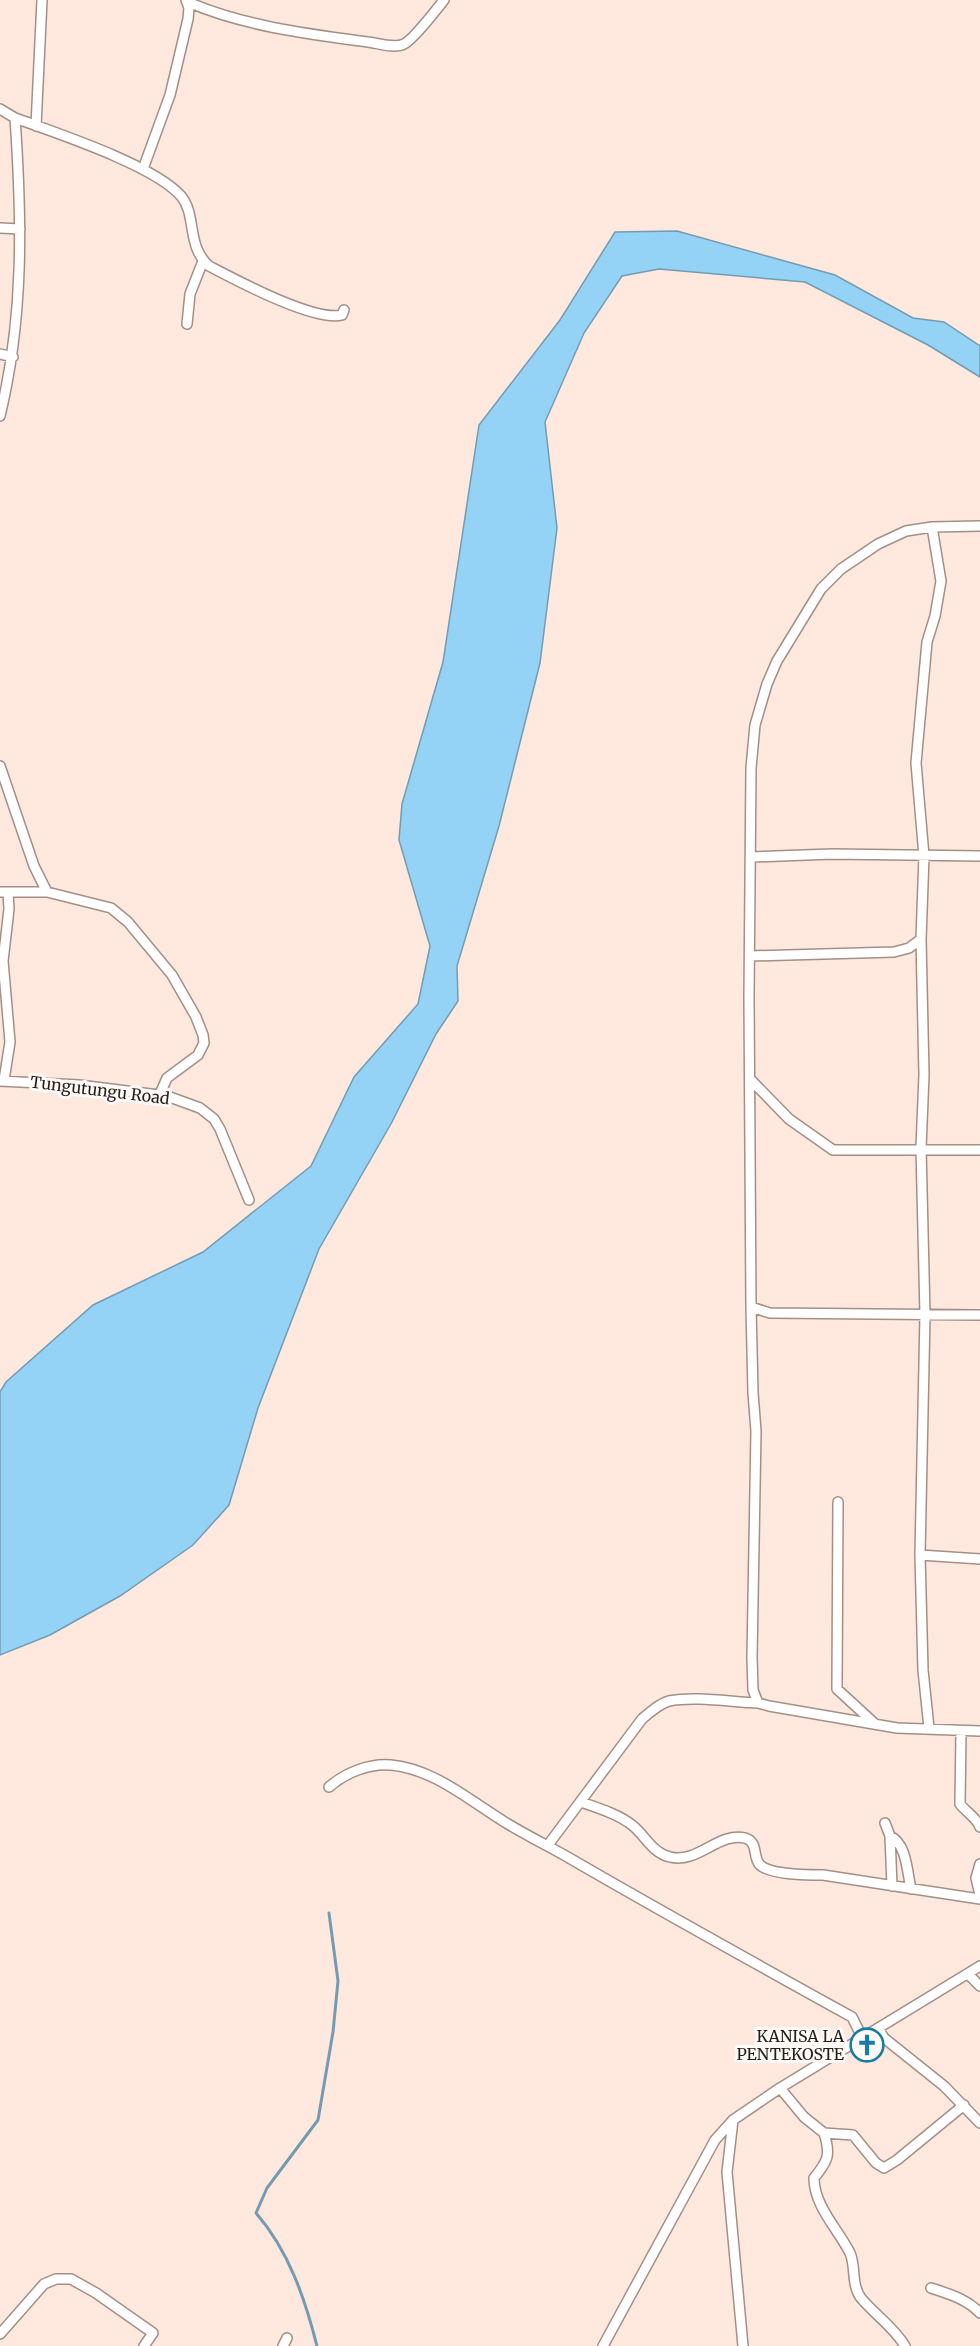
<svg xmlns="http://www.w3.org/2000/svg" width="980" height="2346" viewBox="0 0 980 2346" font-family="Merriweather,serif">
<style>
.water{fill:#94d3f5;stroke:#739cb3;stroke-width:1.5}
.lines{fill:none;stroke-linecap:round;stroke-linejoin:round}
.stream{stroke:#739cb3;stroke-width:3}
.street-casing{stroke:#a48f86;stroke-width:12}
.street{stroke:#fff;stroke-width:9}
.labels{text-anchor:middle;stroke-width:6;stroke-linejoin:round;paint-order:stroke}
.street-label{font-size:16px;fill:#251d19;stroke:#fefaf8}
.poi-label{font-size:16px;fill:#251d19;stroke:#fefaf8;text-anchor:end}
</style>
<rect width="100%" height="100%" fill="#ffe8de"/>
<!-- water -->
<path class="water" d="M 677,231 L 835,275 L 913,318 L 944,322 L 980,346 L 980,377 L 928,345 L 805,282 L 659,269 L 622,276 L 584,333 L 545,422 L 557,528 L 540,663 L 499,826 L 457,966 L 458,1001 L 436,1034 L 392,1122 L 319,1249 L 258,1408 L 229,1505 L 193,1545 L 120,1596 L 50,1635 L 0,1655 L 0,1392 L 6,1382 L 93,1305 L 203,1252 L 311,1166 L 354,1077 L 418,1004 L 430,946 L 399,840 L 402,804 L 443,662 L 479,425 L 560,320 L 615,232 Z"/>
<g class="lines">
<!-- stream -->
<path class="stream" d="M 317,2346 C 305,2299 289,2251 256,2213 L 267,2188 L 318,2120 L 333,2032 L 338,1981 L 329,1913"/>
<!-- street casing -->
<g class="street-casing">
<path id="street" d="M 188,0 L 188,2 C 243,26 308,34 368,42 C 377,43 395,49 404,44 C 414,39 436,10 444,0
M 0,109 L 15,118 C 56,133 154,165 181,196 C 197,215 186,246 209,266 C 236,280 314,322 342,315 L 344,310
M 36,126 L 42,0
M 143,169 L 170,95 L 188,19 L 189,8 L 186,0
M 0,228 L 20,229
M 187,324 L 190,294 L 203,261
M 0,354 L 13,357
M 0,416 C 24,317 22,220 15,118
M 980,526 L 932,527 L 906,531 L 878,544 L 841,569 L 821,589 L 777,661 L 767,684 L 755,725 L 751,768 L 749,997 L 751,1307 L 753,1393 L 756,1431 L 752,1657 L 753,1690 L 758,1703 L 769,1706 L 897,1728 L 980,1731
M 0,766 L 34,866 L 47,892
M 752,857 L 832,854 L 980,856
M 0,892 L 47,892 L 111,908 L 128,922 L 172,975 L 196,1017 L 203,1035 L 204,1043 L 198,1055 L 167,1078 L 159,1096
M 750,956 L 894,952 L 909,948 L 921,939
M 750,1079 L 789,1119 L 833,1150 L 980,1150
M 4,1080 L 10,1042 L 3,961 L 9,909 L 8,892
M 0,1081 L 79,1085 L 167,1096 L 200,1108 L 214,1119 L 220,1129 L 249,1200
M 751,1307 L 770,1313 L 980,1315
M 838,1502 L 837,1689 L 874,1723
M 920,1555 L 980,1559
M 929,1728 L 923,1670 L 920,1555 L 925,1315 L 921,1148 L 924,1075 L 921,939 L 924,856 L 916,763 L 927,642 L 935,616 L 941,581 L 932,527
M 961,1731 L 960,1804 C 966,1812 977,1818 980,1827
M 329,1787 C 345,1773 369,1763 391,1765 C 435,1769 471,1802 508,1824 C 528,1836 550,1847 571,1859 C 664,1913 758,1965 852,2017 L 862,2037
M 581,1802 C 598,1808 618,1814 632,1825 C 645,1835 652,1853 670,1857 C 698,1864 718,1832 745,1838 C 759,1842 752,1857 760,1865 C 771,1875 808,1875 823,1875 L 980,1899
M 885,1823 L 890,1836 L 892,1886
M 890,1836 C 907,1844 907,1872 911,1889
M 548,1845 L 642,1719 C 650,1712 659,1704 669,1701 C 695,1696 731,1702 758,1703
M 980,1864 L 976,1878 L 980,1895
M 968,1974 L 980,1986
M 878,2028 L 884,2038 L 944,2086 L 980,2123
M 780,2088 L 804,2117 L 824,2133 L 853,2135 L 876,2163 L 884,2168 L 897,2160 L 964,2105
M 733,2120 L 727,2172 L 743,2346
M 824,2133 C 831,2155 828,2161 814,2178 C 814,2206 838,2229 850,2253 C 856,2266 851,2285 861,2298 C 875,2315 894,2327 905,2346
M 931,2288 C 949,2294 967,2299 980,2313
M 0,2334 L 44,2284 L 56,2279 L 71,2279 L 96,2293 L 153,2333 L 144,2346
M 283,2346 L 287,2338
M 603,2346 L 715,2140 L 733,2120 L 780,2088 L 980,1966"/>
</g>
<!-- street -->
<use href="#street" class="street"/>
</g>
<!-- icons -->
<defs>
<g id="church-ring" transform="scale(1.725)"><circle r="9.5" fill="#fefaf8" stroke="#177ca7" stroke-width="1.5"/><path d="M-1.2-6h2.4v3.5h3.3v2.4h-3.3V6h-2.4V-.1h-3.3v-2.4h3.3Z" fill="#177ca7"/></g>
</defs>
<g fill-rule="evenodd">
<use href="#church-ring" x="867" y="2045"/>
</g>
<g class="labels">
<!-- street labels -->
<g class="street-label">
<text transform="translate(100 1090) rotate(7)" y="6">Tungutungu Road</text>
</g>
<!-- poi labels -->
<g class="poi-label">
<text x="844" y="2042">KANISA LA<tspan x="844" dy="18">PENTEKOSTE</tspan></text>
</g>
</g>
</svg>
